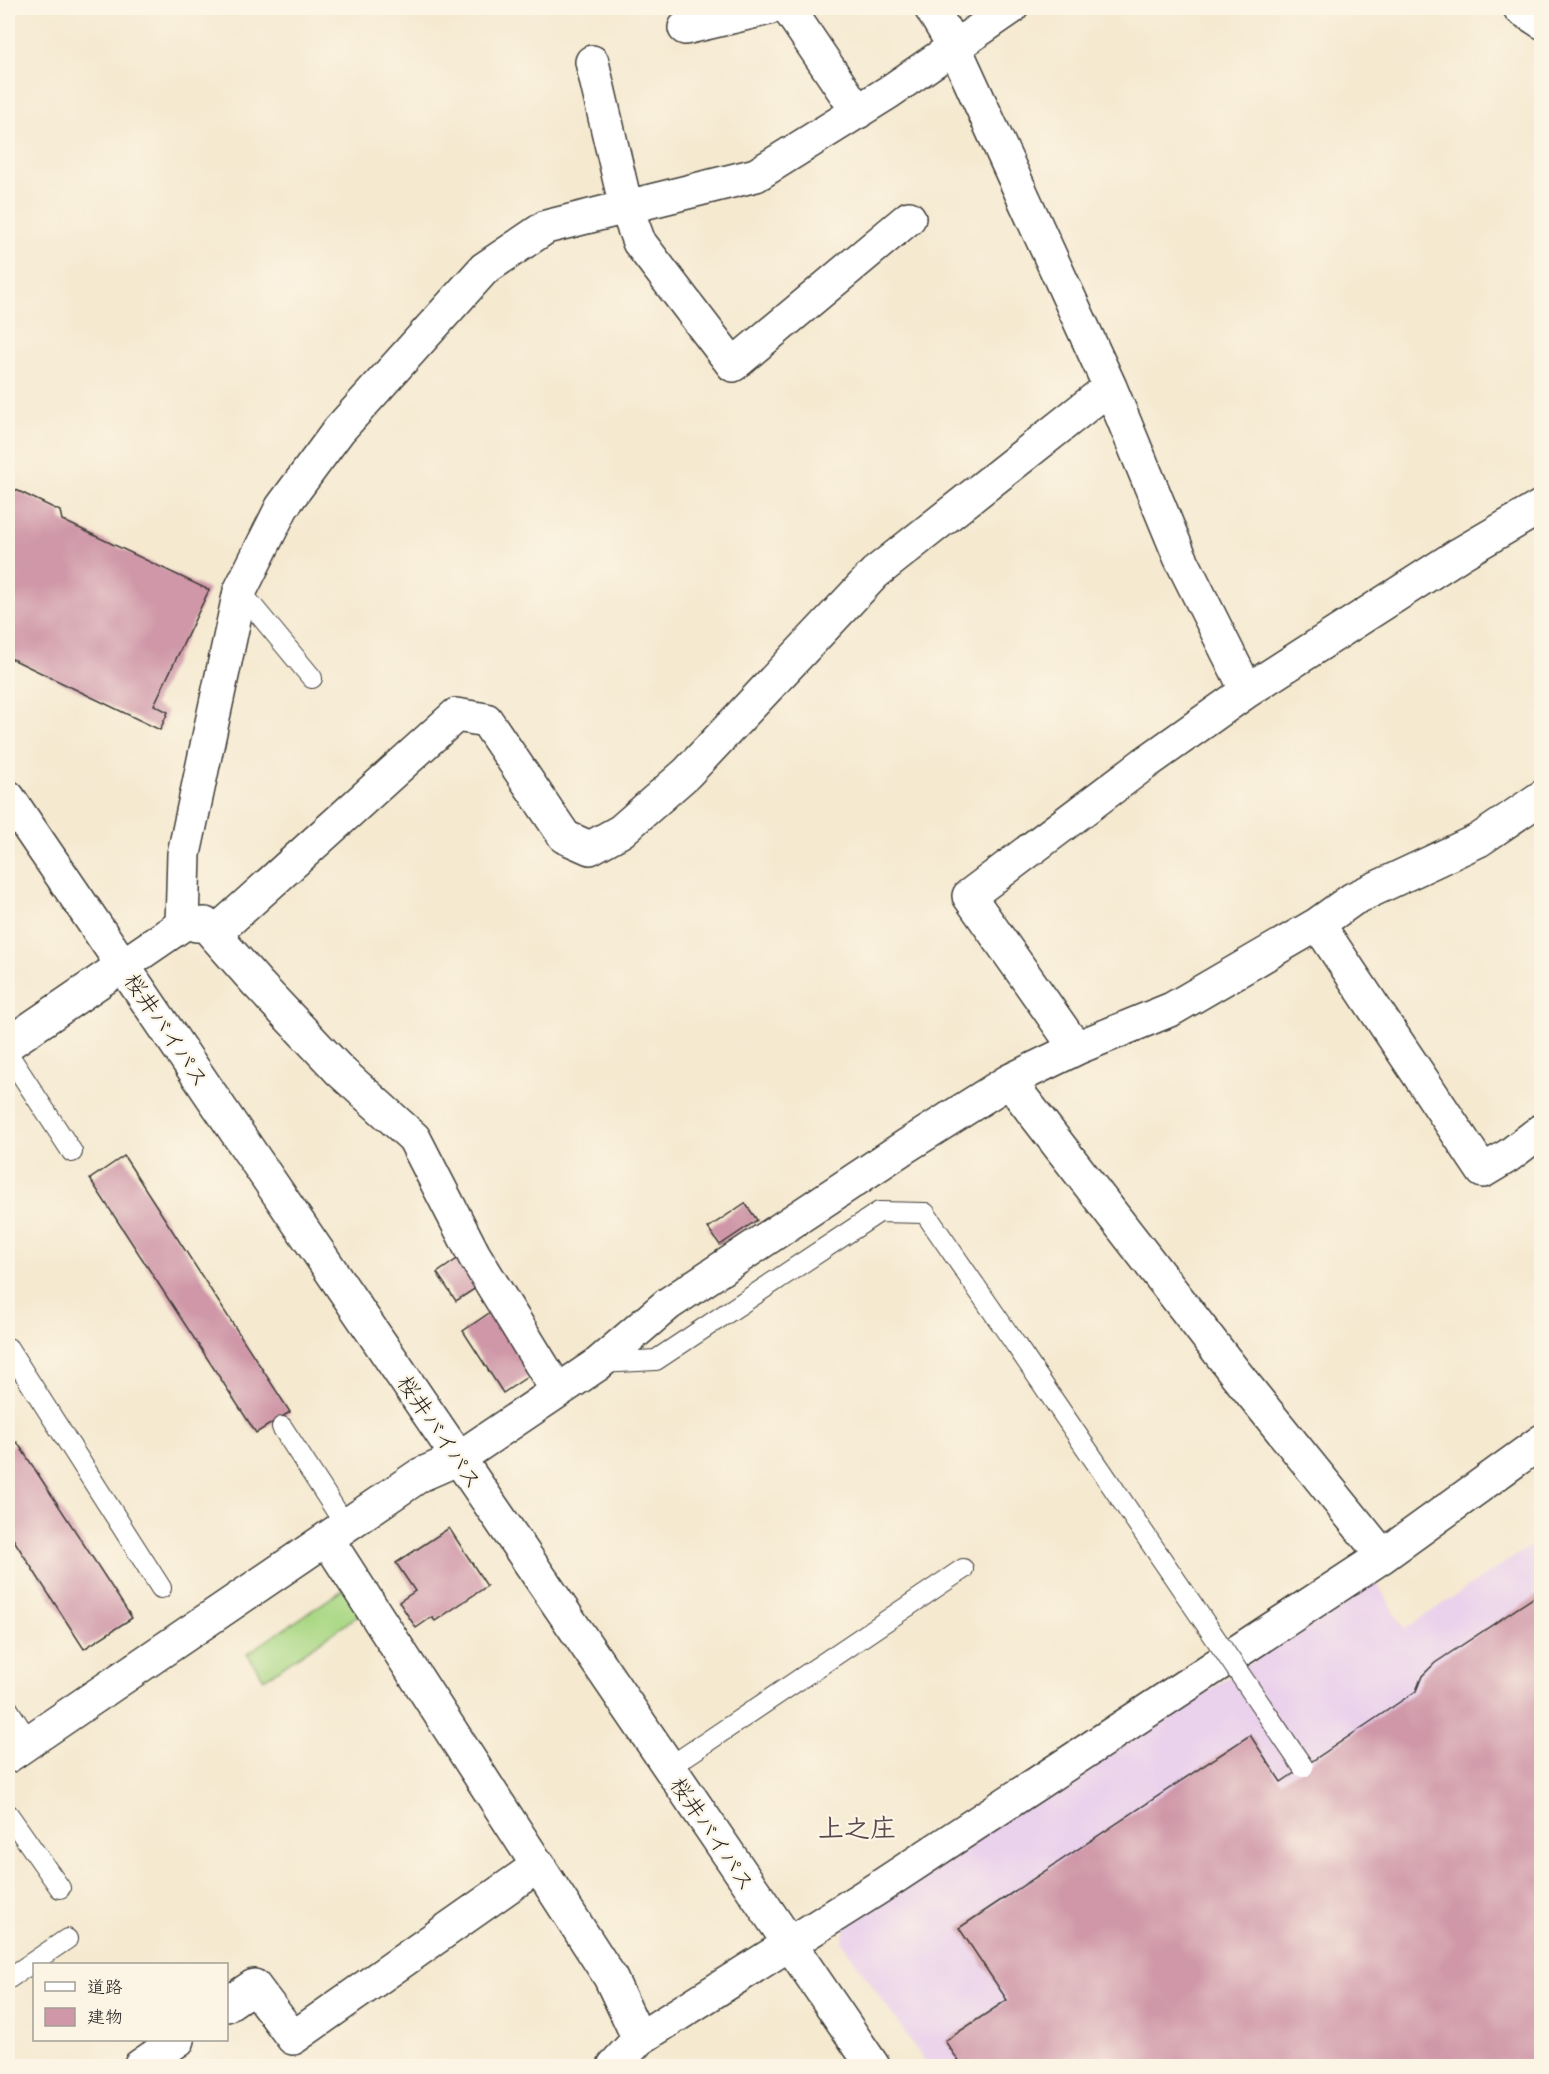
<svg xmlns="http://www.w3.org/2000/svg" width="1549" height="2074" viewBox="0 0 1549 2074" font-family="Mynerve,'Klee One',sans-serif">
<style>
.built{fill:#ead1ec}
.green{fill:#aad885;stroke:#637a50;stroke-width:1.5}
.building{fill:#cf97a8}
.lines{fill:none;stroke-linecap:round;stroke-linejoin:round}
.lane-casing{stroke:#3d3b37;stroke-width:22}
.street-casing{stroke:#3d3b37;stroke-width:36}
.primary-casing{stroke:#3d3b37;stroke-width:36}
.highway-casing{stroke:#3d3b37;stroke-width:36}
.lane{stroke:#fff;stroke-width:20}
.street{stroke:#fff;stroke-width:33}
.primary{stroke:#fff;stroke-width:33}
.highway{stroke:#fff;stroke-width:33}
.lane-bridge-casing{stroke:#3d3b37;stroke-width:22;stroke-linecap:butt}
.lane-bridge{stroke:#fff;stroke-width:20}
.labels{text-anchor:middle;stroke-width:4.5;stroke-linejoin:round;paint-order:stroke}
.street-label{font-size:22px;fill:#1c1c1c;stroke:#fcf5e5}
.quarter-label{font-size:26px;font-weight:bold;fill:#5b474d;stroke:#fcf5e5}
</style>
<rect width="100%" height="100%" fill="#fcf5e5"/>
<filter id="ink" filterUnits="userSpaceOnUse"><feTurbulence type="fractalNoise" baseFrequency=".0167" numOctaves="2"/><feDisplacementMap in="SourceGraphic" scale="12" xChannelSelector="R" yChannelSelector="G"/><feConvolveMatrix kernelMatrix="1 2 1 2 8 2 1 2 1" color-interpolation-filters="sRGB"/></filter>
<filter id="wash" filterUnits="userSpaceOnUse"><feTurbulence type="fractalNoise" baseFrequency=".008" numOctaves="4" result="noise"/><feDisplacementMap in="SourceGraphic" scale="24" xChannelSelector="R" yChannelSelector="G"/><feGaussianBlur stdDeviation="1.35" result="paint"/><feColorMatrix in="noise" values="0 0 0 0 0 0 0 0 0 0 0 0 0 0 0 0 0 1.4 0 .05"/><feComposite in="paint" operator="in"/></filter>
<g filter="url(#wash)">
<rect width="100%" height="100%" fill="#f5e9d0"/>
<!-- built -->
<path class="built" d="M 1541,1539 L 1541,2066 L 928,2066 L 842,1942 L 846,1922 L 1064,1780 L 1173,1715 L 1374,1579 L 1405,1629 Z"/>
<!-- green -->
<path class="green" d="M 347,1587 L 364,1612 L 264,1679 L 247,1654 Z"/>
<g id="blocks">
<!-- building -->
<path class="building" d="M 8,486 L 60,511 L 62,520 L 209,590 L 154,705 L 168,712 L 160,730 L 8,657 Z
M 124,1156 L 290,1412 L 256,1433 L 90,1179 Z
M 745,1203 L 757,1220 L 720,1245 L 708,1228 Z
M 463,1255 L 482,1284 L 456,1301 L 437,1273 Z
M 495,1309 L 536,1371 L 503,1393 L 463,1331 Z
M 17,1442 L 132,1618 L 84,1649 L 8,1531 L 8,1448 Z
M 449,1528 L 487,1586 L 435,1621 L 432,1617 L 416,1628 L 399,1602 L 415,1591 L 396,1563 Z
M 1542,1592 L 1542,2066 L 962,2066 L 945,2041 L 1007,2000 L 959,1928 L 1250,1735 L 1281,1782 L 1416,1691 L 1422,1676 L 1435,1663 Z"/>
</g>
</g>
<g filter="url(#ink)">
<use href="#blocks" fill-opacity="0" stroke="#3d3b37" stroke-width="1.5"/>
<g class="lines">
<!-- lane casing -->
<g class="lane-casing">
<path id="lane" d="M 240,591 L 312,678
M 8,1054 L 72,1152
M 8,1348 L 161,1588
M 600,1363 L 656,1360 L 879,1212 L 925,1213 L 1016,1345
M 282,1427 L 346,1526
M 8,1709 L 29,1742
M 668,1768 L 963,1569
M 8,1814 L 60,1888
M 8,1979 L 67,1939"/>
</g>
<!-- street casing -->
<g class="street-casing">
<path id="street" d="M 788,8 L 858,112
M 931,8 L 954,46 L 1110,387 L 1180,557 L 1247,691
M 685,28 L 769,8
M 592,62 L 626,207 L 639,242 L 733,365 L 909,218
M 1318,924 L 1483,1171 L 1508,1156 L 1542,1130
M 196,925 L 205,924 L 257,983 L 340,1071 L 414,1138 L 474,1255 L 557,1390
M 214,934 L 456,715 L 486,720 L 565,837 L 590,848 L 621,831 L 687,773 L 875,573 L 1110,387
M 8,1044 L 182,925 L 184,854 L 240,591 L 282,507 L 339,430 L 484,269 L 546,227 L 756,175 L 889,92 L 1011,8
M 1079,1047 L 1068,1037 L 969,896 L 1144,764 L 1247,691 L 1460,554 L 1542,506
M 1009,1081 L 1236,1374 L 1383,1556
M 327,1539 L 610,1977 L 639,2039
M 8,1756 L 420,1475 L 459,1458 L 598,1364 L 668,1304 L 906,1146 L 1009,1081 L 1079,1047 L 1172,1009 L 1318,924 L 1353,899 L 1479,840 L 1542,797
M 226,2005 L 254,1986 L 293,2038 L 539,1865
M 140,2066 L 178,2040
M 614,2066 L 639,2039 L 878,1888 L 1383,1556 L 1542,1441"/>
</g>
<!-- primary casing -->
<g class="primary-casing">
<path id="primary" d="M 1520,8 L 1542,22"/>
</g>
<!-- highway casing -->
<g class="highway-casing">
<path id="highway" d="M 8,797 L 873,2066"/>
</g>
<!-- lane -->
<use href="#lane" class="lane"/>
<!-- street -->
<use href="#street" class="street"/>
<!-- primary -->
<use href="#primary" class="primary"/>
<!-- highway -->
<use href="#highway" class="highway"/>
<!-- lane-bridge casing -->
<g class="lane-bridge-casing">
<path id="lane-bridge" d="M 1016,1345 L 1303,1767"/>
</g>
<!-- lane-bridge -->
<use href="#lane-bridge" class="lane-bridge"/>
</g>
</g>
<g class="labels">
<!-- street labels -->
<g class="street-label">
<text transform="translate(167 1030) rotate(56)" y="8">桜井バイパス</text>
<text transform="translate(440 1432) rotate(56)" y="8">桜井バイパス</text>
<text transform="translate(713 1834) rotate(56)" y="8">桜井バイパス</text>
</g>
<!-- quarter labels -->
<g class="quarter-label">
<text x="857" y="1837">上之庄</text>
</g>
</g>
<!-- margin -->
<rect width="1549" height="2074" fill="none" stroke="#fcf5e5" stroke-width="30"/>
<!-- legend -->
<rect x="33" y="1963" width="195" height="78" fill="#fcf5e5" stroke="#a29e95" stroke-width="1.5"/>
<rect x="45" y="1982" width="30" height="9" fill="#ffffff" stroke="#a29e95" stroke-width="1.5"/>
<text x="87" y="1993" font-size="18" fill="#1c1c1c">道路</text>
<rect x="45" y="2008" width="30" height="18" fill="#cf97a8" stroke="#a29e95" stroke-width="1.5"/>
<text x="87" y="2023" font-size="18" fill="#1c1c1c">建物</text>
</svg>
